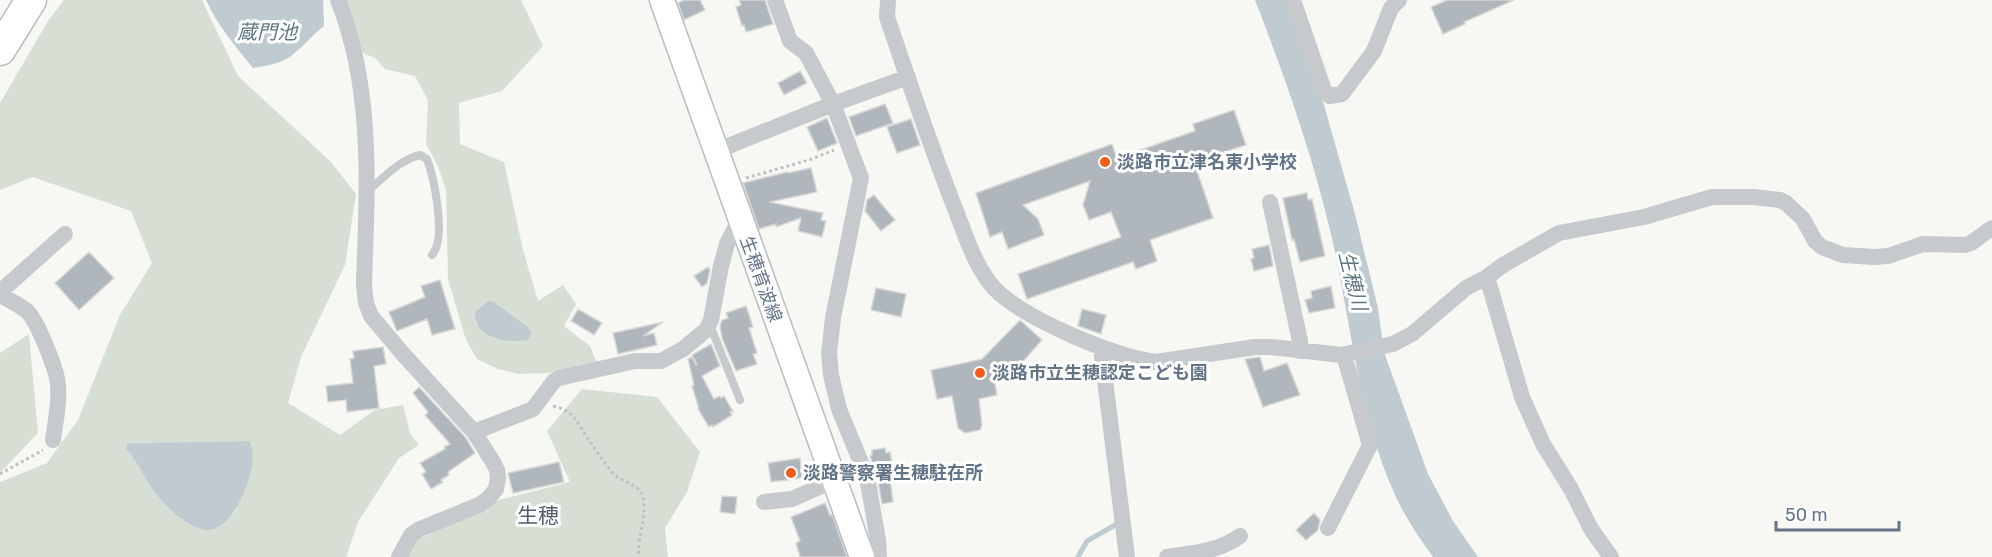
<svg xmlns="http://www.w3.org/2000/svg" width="1992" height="557" viewBox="0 0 1992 557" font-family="Rubik,'Noto Sans JP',sans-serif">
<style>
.green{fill:#d7dfd4;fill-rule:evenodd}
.water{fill:#c0cbd1}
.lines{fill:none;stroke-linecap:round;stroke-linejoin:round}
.stream{stroke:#c0cbd1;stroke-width:5}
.building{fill:#afb7bd;stroke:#d8d8d6;stroke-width:1.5}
.secondary-casing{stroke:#b8bdc2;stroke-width:27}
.highway-casing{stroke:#b8bbbf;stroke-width:33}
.path{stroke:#bfc1c4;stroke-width:3;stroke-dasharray:3 3;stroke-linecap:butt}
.lane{stroke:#c6cacd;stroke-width:8}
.street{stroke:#c6cacd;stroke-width:16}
.secondary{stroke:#fff;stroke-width:24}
.highway{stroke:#fff;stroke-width:30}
.poi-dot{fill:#f35c17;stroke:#fff;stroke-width:2}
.labels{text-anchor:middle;stroke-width:6;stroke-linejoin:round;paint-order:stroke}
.poi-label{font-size:18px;font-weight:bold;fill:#637487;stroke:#fff;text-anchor:start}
.street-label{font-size:18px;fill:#637487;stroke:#fff}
.water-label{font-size:20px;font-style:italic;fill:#5f7783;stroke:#fff}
.quarter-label{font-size:21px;fill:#525e6c;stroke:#fff}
</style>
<rect width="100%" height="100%" fill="#f7f7f3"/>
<!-- green -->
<path class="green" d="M 64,0 L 202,0 L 238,76 L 331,162 L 356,194 L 345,265 L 301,357 L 288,403 L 340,435 L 375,410 L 403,405 L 410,433 L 419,445 L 399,458 L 358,522 L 346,557 L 0,557 L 0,482 L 47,463 L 78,420 L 120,315 L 152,263 L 131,211 L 33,177 L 0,190 L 0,103 L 48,21 ZM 248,441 L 245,492 L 234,513 L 211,530 C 182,527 158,500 144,476 C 138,466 134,457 126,449 L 129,443 Z
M 345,0 L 521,0 L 543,46 L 502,91 L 459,103 L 460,144 L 504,162 L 523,250 L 538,301 L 563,285 L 576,304 L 564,326 L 590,346 L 597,363 L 548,373 L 519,374 L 498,369 L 477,359 L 466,340 L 448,279 L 446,190 L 438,166 L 426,144 L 428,100 L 415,76 L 385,69 L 375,58 L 358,51 ZM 494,302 L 506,312 L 497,340 L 483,332 L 475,322 Z
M 29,334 L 38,433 L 0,473 L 0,353 Z
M 582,389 L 657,397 L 700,452 L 687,492 L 665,528 L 668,557 L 408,557 L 412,543 L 499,500 L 570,482 L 547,431 Z"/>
<!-- water -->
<path class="water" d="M 206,0 L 323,0 L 324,26 C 312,35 303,47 291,56 C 280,64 266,66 253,68 C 236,47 217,25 206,0 Z
M 1255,0 L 1287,0 L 1320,91 L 1355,214 L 1378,308 L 1384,352 L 1428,474 L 1453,521 L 1478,557 L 1433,557 C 1422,542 1412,527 1403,511 C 1359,427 1352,325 1331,234 C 1312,154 1285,77 1255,0 Z
M 488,301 L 494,302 L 529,328 L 532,333 L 528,340 C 507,343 474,340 475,312 Z
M 249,441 C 263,460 234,540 201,529 C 177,521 156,497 144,476 C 138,466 134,457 126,449 L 128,443 Z"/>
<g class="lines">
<!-- stream -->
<path class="stream" d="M 1078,557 L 1087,541 L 1117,524 L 1117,522"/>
</g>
<!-- building -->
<path class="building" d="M 684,0 L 700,0 L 705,10 L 684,20 L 678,3 Z
M 739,0 L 765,0 L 773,24 L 746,32 L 744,25 L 742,26 L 736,7 L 741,5 Z
M 1447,0 L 1514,0 L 1464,22 L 1465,24 L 1443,34 L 1431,7 Z
M 800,71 L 807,83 L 784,95 L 778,83 Z
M 885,104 L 893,123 L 856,136 L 849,117 Z
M 1234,110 L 1246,145 L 1194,162 L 1213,218 L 1150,240 L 1157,261 L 1136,269 L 1133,262 L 1027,299 L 1018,274 L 1121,237 L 1111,212 L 1089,220 L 1083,205 L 1090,181 L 1023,205 L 1038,219 L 1044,235 L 1008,249 L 1002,232 L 990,237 L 976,193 L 1112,144 L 1117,158 L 1195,131 L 1193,124 Z
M 827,118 L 837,143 L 818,151 L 807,127 Z
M 911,119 L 920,145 L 897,153 L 887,127 Z
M 811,168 L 817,192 L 770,202 L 823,213 L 821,220 L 826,221 L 822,237 L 798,231 L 801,218 L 776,227 L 776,224 L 759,229 L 743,183 L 787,172 L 788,173 Z
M 1307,193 L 1308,200 L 1312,199 L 1325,256 L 1300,262 L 1294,239 L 1292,240 L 1283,198 Z
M 874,195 L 895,220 L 881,231 L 865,211 L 867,200 Z
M 1269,245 L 1273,266 L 1254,271 L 1251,259 L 1254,258 L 1252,249 Z
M 89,252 L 114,278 L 79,310 L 55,283 Z
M 708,267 L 710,270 L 707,283 L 702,287 L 694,276 Z
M 440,280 L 455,329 L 432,335 L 427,319 L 397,331 L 389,312 L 425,297 L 421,286 Z
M 1331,286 L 1335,308 L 1309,313 L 1305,300 L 1312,298 L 1311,291 Z
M 876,288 L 906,294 L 901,317 L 871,310 Z
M 746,306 L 753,327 L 749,328 L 757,353 L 753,354 L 757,364 L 736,371 L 722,338 L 720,326 L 722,320 L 728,318 L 726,313 Z
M 578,309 L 602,323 L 594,335 L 571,321 Z
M 1082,309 L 1106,315 L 1101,334 L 1078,326 Z
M 1020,320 L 1042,340 L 1011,375 L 995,384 L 997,395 L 979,399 L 982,425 L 980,430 L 965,433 L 958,428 L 952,396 L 937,399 L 931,370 L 982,359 Z
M 663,322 L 643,336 L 654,333 L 657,345 L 618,354 L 613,333 Z
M 711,344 L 720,366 L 702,376 L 714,399 L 720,396 L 721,398 L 724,396 L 733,411 L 730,412 L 732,415 L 713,427 L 712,425 L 709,427 L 698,409 L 699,409 L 692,386 L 694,385 L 688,359 L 692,357 L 696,365 L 697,364 L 692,355 Z
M 383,347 L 386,364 L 374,366 L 379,408 L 347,412 L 346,400 L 328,402 L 326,386 L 353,383 L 350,359 L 354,358 L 353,351 Z
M 1260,357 L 1264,371 L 1287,363 L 1300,395 L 1263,407 L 1245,359 Z
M 419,387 L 466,438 L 475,453 L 448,472 L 449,475 L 441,480 L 443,482 L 431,489 L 422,474 L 426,472 L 420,463 L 445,449 L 444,447 L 450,444 L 425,415 L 428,412 L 413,393 Z
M 885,448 L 886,453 L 890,452 L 894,476 L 890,477 L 893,502 L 882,504 L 877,475 L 870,456 L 872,455 L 872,450 Z
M 800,458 L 802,478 L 771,482 L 768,463 Z
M 559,462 L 564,482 L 513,493 L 508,473 Z
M 722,496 L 737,497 L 735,514 L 720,512 Z
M 825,503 L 830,515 L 832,514 L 847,557 L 800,557 L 796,543 L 800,541 L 791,517 Z
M 1314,513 L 1320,520 L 1318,530 L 1306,540 L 1296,530 Z"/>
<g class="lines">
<!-- secondary casing -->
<g class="secondary-casing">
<path id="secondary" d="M 662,0 L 862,557"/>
</g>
<!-- highway casing -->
<g class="highway-casing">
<path id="highway" d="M 0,50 L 31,0"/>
</g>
<!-- path -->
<path class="path" d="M 746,178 L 812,159 L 834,150
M 553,406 C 576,411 577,424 589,440 C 596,451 605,464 614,474 C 623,483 640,484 643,497 C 648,517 636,537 639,557
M 0,474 L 43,450"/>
<!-- lane -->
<path class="lane" d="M 367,192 C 382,179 399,160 420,155 L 427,159 C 434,178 447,239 432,255
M 710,325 L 740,400"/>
<!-- street -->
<path class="street" d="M 338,0 C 374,90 367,190 364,285 L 366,303 L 371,316 L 403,354 L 474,432 L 493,462 L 497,470 L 498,478 L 496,489 L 488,499 L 479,505 L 420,529 L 411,535 L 399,557
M 775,0 L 790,41 L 806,53 L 833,104 L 861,178 L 833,318 L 829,353 L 831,375 L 839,409 L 867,477 L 878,540 L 879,557
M 888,0 L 887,17 C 909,82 931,148 956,211 C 966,237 976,269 995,289 C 1023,318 1116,358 1156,362 L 1255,347 L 1272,347 L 1341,355 L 1393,344 L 1412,334 L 1466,288 L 1487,277 L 1503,265 L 1559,233 L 1644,217 L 1712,197 L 1754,197 L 1780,200 L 1786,203 L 1803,219 L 1815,241 L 1822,247 L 1843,255 L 1874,257 L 1888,256 L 1923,244 L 1965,245 L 1971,243 L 1992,228
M 1293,0 L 1324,90 L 1330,96 L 1342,94 L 1374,51 L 1391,8 L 1399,0
M 716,151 L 833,104 L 908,77
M 1270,202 L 1300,341 L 1300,351
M 1487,277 L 1522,397 L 1543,444 L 1571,489 L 1591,529 L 1611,557
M 0,292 L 65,234
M 0,295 C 9,300 20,305 28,312 C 38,323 57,370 58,385 C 60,403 55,423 53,440
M 1101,348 L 1127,557
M 474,432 L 533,409 L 554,381 L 559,378 L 635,361 L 661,361 L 683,349 L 706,330 L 711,320 L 721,266 L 727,244 L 740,218
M 764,502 L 792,499 L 833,481
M 1328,528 L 1370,445 L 1344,355
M 1167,557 C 1193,553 1218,552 1240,536"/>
<!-- secondary -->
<use href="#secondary" class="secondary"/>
<!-- highway -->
<use href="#highway" class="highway"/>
</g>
<!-- markers -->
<g class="poi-dot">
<circle cx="1105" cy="162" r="6"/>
<circle cx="980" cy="373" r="6"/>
<circle cx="791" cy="473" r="6"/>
</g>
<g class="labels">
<!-- poi labels -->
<g class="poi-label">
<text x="1117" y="168">淡路市立津名東小学校</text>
<text x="992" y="379">淡路市立生穂認定こども園</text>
<text x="803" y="479">淡路警察署生穂駐在所</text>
</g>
<!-- street labels -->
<g class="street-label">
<text transform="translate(761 279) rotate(70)" y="6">生穂育波線</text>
</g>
<!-- water labels -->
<g class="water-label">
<text x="267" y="39">蔵門池</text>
<text transform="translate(1353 281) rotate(76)" y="7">生穂川</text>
</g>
<!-- quarter labels -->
<g class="quarter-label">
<text x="538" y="523">生穂</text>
</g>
</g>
<!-- scale -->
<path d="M1776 521v9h123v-9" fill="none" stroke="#637487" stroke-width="3"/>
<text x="1785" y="521" font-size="18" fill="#637487" stroke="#ffffff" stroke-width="4.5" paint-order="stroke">50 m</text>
</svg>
